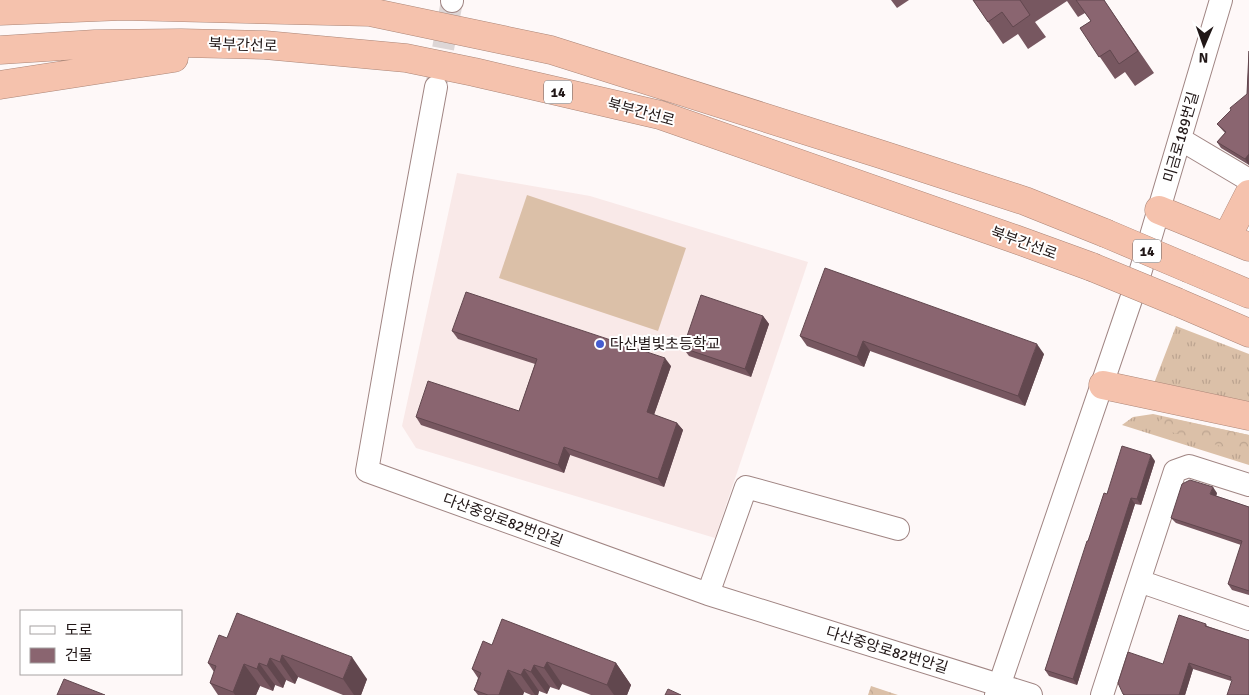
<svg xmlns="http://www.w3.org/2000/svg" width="1249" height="695" viewBox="0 0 1249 695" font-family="Signika,'Noto Sans KR',sans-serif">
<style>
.built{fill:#f9e9e8}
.grass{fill:url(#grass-tufts)}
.forest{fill:url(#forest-crowns)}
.pitch{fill:#dbc0a8}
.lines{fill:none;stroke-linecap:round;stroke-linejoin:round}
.minor-tunnel{stroke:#ddd6d6;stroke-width:22;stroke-dasharray:22 11;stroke-linecap:butt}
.minor-casing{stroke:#a08583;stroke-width:24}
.highway-casing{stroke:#ab8678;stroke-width:29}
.minor{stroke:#fff;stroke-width:22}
.highway{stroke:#f5c2ad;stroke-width:28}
.highway-bridge-casing{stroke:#ab8678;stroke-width:29;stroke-linecap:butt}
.highway-bridge{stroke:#f5c2ad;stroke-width:28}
.wall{fill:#775760}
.shaded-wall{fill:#61474e}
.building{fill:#8a6570;stroke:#61474e}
.poi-dot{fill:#455ccf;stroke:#fff;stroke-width:2}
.labels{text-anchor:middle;stroke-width:4;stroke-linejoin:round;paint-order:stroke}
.shield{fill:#fff;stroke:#645d5d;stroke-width:1}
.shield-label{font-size:14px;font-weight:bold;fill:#211717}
.street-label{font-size:15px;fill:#211717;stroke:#fff}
.poi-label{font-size:15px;fill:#211717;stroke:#fff;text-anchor:start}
</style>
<defs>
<pattern id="grass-tufts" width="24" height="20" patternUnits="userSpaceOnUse" patternTransform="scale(1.25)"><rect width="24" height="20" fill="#dbc0a8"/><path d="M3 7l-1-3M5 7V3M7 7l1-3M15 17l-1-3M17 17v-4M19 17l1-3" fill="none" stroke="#bca490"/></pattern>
<pattern id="forest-crowns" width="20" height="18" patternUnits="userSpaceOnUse" patternTransform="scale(1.25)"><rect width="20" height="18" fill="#dbc0a8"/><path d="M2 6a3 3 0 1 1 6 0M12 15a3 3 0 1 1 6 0" fill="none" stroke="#bca490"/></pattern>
</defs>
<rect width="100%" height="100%" fill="#fef8f8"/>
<!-- built -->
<path class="built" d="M 457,173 L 590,196 L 808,262 L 715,538 L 416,448 L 402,426 Z"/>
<!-- grass -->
<path class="grass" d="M 1176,326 L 1249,354 L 1249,405 L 1153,386 Z
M 1153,414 L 1249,435 L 1249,465 L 1122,425 L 1133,417 Z"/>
<!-- forest -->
<path class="forest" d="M 1164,417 L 1249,435 L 1249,454 L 1164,430 L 1157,423 Z
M 871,686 L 898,695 L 868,695 Z"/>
<!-- pitch -->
<path class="pitch" d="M 527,195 L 686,248 L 658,331 L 499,278 Z"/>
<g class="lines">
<!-- minor-tunnel -->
<path class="minor-tunnel" d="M 437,81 L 452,1"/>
<!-- minor casing -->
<g class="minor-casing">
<path id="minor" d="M 452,1 L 452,0
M 436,87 L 402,271 L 367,471 L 708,594 L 1031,695
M 1180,139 L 1249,180
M 1139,581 L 1175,471 L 1189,466 L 1249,485
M 708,594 L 746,487 L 898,529
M 996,695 L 1140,273 L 1221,0
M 1102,695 L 1139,581 L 1249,619"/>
</g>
<!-- highway casing -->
<g class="highway-casing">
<path id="highway" d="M 0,11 L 123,6 L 370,12 L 551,50 L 880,154 L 1025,201 L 1105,233
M 0,50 L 95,44 L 181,43 L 265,45 L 406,58 L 474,72 L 660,115 L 1015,239 L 1092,267
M 0,85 L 174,58
M 1159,210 L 1249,247
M 1227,237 L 1249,194
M 1190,269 L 1249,294
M 1177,302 L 1249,333
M 1103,385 L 1249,416"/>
</g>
<!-- minor -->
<use href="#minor" class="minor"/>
<!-- highway -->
<use href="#highway" class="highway"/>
<!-- highway-bridge casing -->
<g class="highway-bridge-casing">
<path id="highway-bridge" d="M 1105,233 L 1190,269
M 1092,267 L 1177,302"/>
</g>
<!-- highway-bridge -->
<use href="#highway-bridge" class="highway-bridge"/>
</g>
<!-- wall -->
<path class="wall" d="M 891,0 L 909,0 L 897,8 Z
M 973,0 L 1104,0 L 1154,73 L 1135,86 L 1125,72 L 1115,79 L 1080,28 L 1091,21 L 1085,13 L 1078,17 L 1067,1 L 1035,22 L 1046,37 L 1028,49 L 1018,34 L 1003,44 Z
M 1249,51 L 1249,165 L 1221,148 L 1217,142 L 1225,133 L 1217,124 L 1247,94 Z
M 763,316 L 769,324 L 751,377 L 689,356 L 683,348 Z
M 452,331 L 671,366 L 654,415 L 677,423 L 683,430 L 664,487 L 570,455 L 564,473 L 421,425 L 416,417 L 519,411 L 535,364 L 458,339 Z
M 800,336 L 1044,354 L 1025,406 L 870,351 L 864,367 L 807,346 Z
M 1155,461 L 1141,505 L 1135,504 L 1077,685 L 1049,676 L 1045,670 L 1088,541 L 1107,494 Z
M 1217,493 L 1216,496 L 1249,507 L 1249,595 L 1232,590 L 1228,584 L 1241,545 L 1176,523 L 1171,518 Z
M 1206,624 L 1207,626 L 1236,636 L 1231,681 L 1193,669 L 1185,695 L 1123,695 L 1123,694 L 1163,664 Z
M 227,638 L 367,679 L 361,695 L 343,695 L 298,677 L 295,684 L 286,680 L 283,688 L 275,685 L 273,691 L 260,686 L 256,695 L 218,695 L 210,683 L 214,672 L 208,663 Z
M 492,645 L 616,663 L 631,685 L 627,695 L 591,695 L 562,684 L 559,690 L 550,687 L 547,694 L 539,691 L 538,695 L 531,695 L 524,692 L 523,695 L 478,695 L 474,690 L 478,678 L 472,669 Z"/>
<!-- shaded-wall -->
<path class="shaded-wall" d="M 1249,154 L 1249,165 L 1245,159 Z
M 763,316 L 769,324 L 751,377 L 745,369 Z
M 863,341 L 870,351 L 864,367 L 857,357 Z
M 1037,344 L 1044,354 L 1025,406 L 1018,396 Z
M 665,358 L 671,366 L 652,420 L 647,412 Z
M 677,423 L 683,430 L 664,487 L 658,479 Z
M 564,447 L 570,455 L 564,473 L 558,465 Z
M 1151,455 L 1155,461 L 1141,505 L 1137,499 Z
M 1213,487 L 1217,493 L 1215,500 L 1210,494 Z
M 1131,498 L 1135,504 L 1077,685 L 1073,679 Z
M 282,655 L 298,677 L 295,684 L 280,662 Z
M 352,657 L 367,679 L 361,695 L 354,695 L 343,679 Z
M 270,658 L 286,680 L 283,688 L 267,666 Z
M 547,662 L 562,684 L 559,690 L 544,668 Z
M 259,663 L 275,685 L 273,691 L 257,669 Z
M 616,663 L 631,685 L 627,695 L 614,695 L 607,685 Z
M 1189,663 L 1193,669 L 1185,695 L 1179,695 Z
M 244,664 L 260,686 L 256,695 L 235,695 L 233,692 Z
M 534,665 L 550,687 L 547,694 L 531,672 Z
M 524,669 L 539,691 L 538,695 L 535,695 L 521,675 Z
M 508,670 L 524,692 L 523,695 L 499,695 Z"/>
<!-- building -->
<path class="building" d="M 973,0 L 1020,0 L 1030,15 L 1013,27 L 1002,12 L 988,22 Z
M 1076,0 L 1104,0 L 1138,51 L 1119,64 L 1110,50 L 1099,57 L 1080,28 L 1091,21 Z
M 1249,51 L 1249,154 L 1245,159 L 1217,142 L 1226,132 L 1217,124 L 1231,110 L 1230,108 L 1247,94 Z
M 825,268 L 1037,344 L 1018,396 L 863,341 L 857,357 L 800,336 Z
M 466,292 L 665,358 L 647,412 L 677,423 L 658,479 L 564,447 L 558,465 L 416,417 L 428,381 L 519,411 L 537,359 L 452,331 Z
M 701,295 L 763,316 L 745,369 L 683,348 Z
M 1122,446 L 1151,455 L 1137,499 L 1131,498 L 1073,679 L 1045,670 L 1087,541 L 1088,541 L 1104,493 L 1107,494 Z
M 1190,480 L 1213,487 L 1210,494 L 1249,507 L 1249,591 L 1228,584 L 1242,541 L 1171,518 L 1182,484 Z
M 237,613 L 352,657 L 343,679 L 282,655 L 280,662 L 270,658 L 267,666 L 259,663 L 257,669 L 244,664 L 233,692 L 210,683 L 216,666 L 208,663 L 219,635 L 227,638 Z
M 1179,615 L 1206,624 L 1205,626 L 1249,640 L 1249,695 L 1227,695 L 1232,680 L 1230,679 L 1231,677 L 1189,663 L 1179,695 L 1125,695 L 1123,694 L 1118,683 L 1128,652 L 1163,664 Z
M 502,619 L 616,663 L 607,685 L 547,662 L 544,668 L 534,665 L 531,672 L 524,669 L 521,675 L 508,670 L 499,695 L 488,695 L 474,690 L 481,673 L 472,669 L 483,641 L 492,645 Z
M 64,679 L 105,695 L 57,695 Z
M 668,689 L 681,695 L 665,695 Z"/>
<!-- markers -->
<circle class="poi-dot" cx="600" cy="344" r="5"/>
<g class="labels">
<!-- shield labels -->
<g class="shield">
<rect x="544" y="80.5" width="28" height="23" rx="4"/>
<rect x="1133" y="239.5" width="28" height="23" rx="4"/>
</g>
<g class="shield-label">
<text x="558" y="97">14</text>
<text x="1147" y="256">14</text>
</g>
<!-- street labels -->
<g class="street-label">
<text transform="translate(243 45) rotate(2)" y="5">북부간선로</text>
<text transform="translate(641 112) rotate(15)" y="5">북부간선로</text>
<text transform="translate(1181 137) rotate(-74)" y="5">미금로189번길</text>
<text transform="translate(1024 243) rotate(20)" y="5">북부간선로</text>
<text transform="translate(503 520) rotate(20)" y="5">다산중앙로82번안길</text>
<text transform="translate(887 650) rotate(17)" y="5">다산중앙로82번안길</text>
</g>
<!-- poi labels -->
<g class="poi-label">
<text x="610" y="349">다산별빛초등학교</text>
</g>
</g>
<!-- legend -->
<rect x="20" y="610" width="162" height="65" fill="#ffffff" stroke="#a6a2a2"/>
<rect x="30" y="626" width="25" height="8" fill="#ffffff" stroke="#a6a2a2"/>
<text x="65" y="635" font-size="15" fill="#211717">도로</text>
<rect x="30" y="648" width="25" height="15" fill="#8a6570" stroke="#a6a2a2"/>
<text x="65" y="660" font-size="15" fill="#211717">건물</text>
<!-- north arrow -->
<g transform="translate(1204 45) rotate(182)" stroke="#ffffff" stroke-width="4" paint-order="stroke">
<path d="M0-4L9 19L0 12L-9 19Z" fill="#211717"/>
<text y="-8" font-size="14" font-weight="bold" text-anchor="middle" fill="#211717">N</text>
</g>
</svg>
